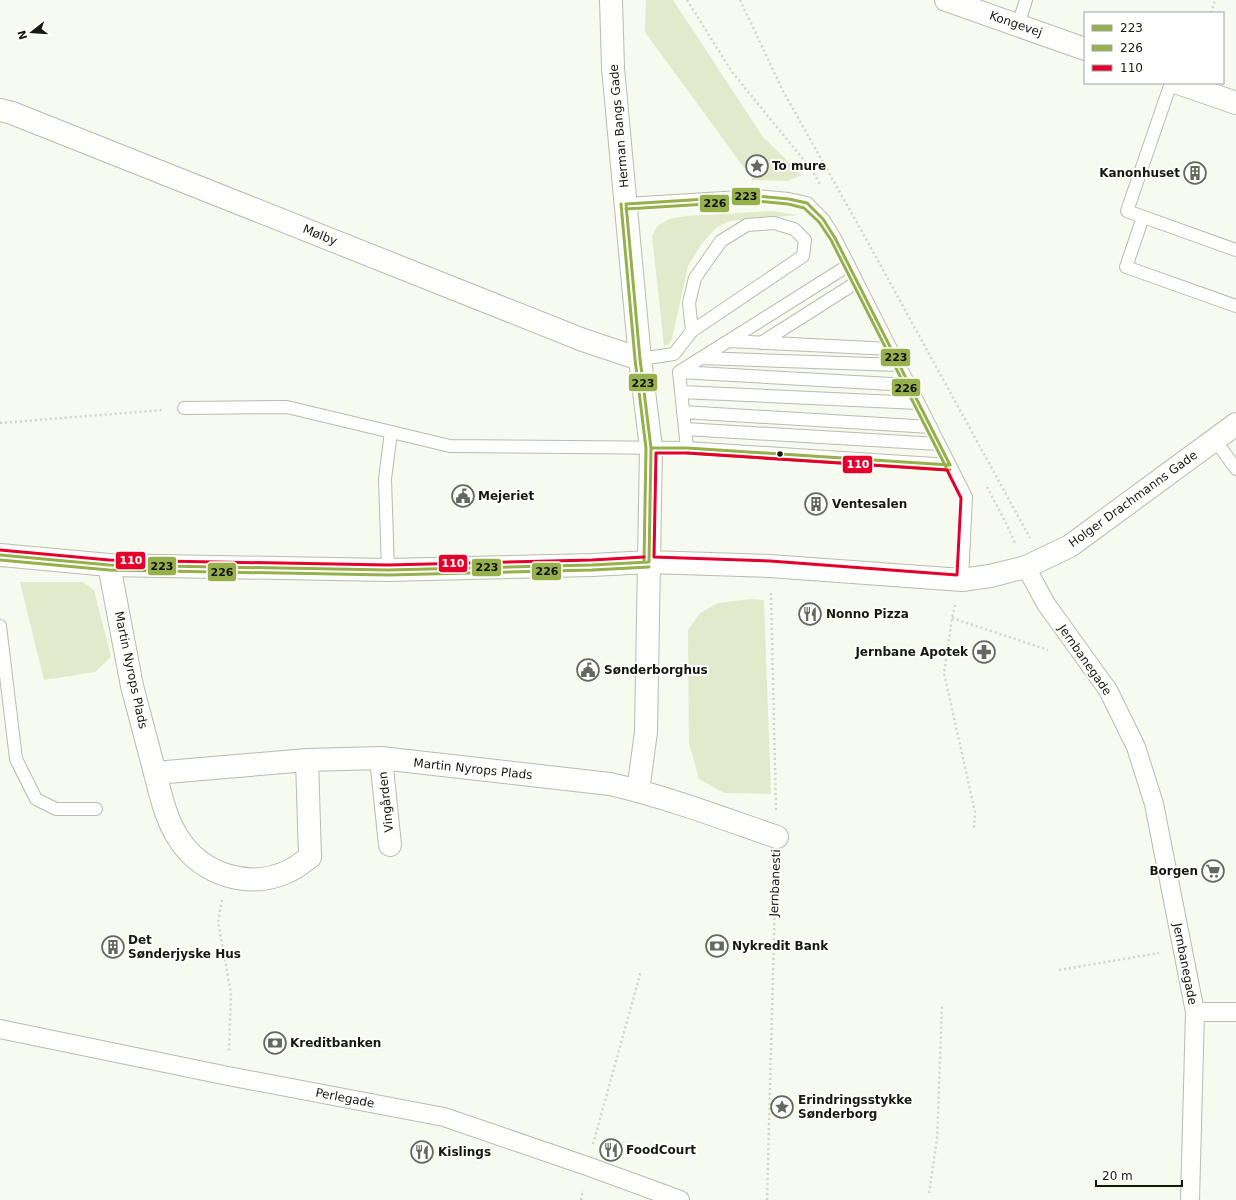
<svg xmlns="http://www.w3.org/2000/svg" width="1236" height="1200" viewBox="0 0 1236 1200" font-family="'DejaVu Sans',sans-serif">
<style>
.green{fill:#e3e9cb}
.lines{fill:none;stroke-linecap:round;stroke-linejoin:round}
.service-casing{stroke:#b9bcb0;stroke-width:14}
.pedestrian-casing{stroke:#b9bcb0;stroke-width:20}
.minor-casing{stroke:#b9bcb0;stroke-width:24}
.tertiary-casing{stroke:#b9bcb0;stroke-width:24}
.path{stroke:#d2d4cf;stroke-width:2.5;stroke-dasharray:2 3;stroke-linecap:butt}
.service{stroke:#fefefc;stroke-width:12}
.pedestrian{stroke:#fefefc;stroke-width:18}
.minor{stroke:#fefefc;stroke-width:22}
.tertiary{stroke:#fefefc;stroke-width:22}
.bus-1-casing{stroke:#fff;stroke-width:6}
.bus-2-casing{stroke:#fff;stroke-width:6}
.bus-3-casing{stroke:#fff;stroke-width:6}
.bus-1{stroke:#96b04c;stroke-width:3}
.bus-2{stroke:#96b04c;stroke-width:3}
.bus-3{stroke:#e4002b;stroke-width:3}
.bus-dot{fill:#17190d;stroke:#fff;stroke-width:1.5}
.labels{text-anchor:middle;stroke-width:4;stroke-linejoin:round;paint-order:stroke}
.street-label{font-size:12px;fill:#17190d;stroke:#fff}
.poi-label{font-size:12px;font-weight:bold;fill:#17190d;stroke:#fff;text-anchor:start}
.line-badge{stroke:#fff;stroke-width:1.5}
.badge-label{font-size:11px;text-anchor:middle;font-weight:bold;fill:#fff}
.pale-badge-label{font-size:11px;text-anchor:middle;font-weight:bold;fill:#111}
</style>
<rect width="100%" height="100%" fill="#f7faee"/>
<!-- green -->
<path class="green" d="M 646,0 L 673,0 L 763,137 L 802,175 L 787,181 L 753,180 L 645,32 Z
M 772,211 L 798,215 L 730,221 L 717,227 L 702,243 L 688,266 L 672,339 L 669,344 L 664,346 L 652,236 L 657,226 L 669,219 L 686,216 Z
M 20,582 L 83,582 L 94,590 L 111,657 L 95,672 L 44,680 Z
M 751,599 L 764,600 L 771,794 L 724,793 L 699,779 L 689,743 L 688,630 L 700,613 L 718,603 Z"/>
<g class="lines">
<!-- service casing -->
<g class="service-casing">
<path id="service" d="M 1018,25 L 1026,0
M 1171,83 L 1127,211 L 1236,250
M 626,204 L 756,196 L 789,199 L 807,203 L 823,219 L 835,238 L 966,497 L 962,580
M 1143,217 L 1126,267 L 1236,306
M 729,341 L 891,349
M 761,343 L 857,282
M 701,358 L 899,365
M 640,359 L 674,354 L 692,331 L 803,256 L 805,240 L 794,229 L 774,223 L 747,225 L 721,241 L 695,278 L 689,303 L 692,331
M 679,372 L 909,385
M 681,392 L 918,403
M 184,408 L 287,407 L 450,446 L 687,448 L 950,465
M 683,412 L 931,427
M 685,429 L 939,444
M 1215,440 L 1236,469
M 687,448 L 679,372 L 849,265
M 388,570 L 385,479 L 391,432
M 0,626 L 16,759 L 36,799 L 56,809 L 96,809"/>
</g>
<!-- pedestrian casing -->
<g class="pedestrian-casing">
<path id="pedestrian" d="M 1026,567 L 1046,604 L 1108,690 L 1136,747 L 1154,804 L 1195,1012 L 1190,1200
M 1195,1012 L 1236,1012
M 0,1029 L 228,1076 L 444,1117 L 587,1166 L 680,1200"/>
</g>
<!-- minor casing -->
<g class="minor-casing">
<path id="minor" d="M 0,110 L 12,113 L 583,340 L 640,359
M 109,565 L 132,686 L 155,773 L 307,760 L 381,758 L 610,784 C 667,797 722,818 777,837
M 381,758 L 390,845
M 155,773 C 161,796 166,820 179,839 C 202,875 250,890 289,871 C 296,868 303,862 310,857 L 307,760"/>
</g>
<!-- tertiary casing -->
<g class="tertiary-casing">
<path id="tertiary" d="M 611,0 L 613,68 L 640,359 L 651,448 L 646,732 L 638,791
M 946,0 L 1085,49
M 1178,83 L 1236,103
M 0,555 L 109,565 L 388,570 L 592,565 L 649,562 L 770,566 L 962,580 L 990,576 L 1026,567 L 1070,546 L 1236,424"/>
</g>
<!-- path -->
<path class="path" d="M 687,0 L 732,72 L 812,170 L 821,186
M 740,0 L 783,91 L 865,237 L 1030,538
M 1211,13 L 1215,0
M 0,423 L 163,410
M 987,487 L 1007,525 L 1015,543
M 771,593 L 776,810
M 955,605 L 952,618 L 944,673 L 975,812 L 974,828
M 952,618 L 1048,650
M 222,900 L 218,922 L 231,993 L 229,1051
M 1059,970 L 1159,953
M 593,1144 L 641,971
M 929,1193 L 937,1139 L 942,1006
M 581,1200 L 583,1190
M 767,1200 L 776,863"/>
<!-- service -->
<use href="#service" class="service"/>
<!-- pedestrian -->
<use href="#pedestrian" class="pedestrian"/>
<!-- minor -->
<use href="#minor" class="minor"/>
<!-- tertiary -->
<use href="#tertiary" class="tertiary"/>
<!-- bus-1 casing -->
<g class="bus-1-casing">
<path id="bus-1" d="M 626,204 L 756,196 L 789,199 L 807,203 L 823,219 L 835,238 L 950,465
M 626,204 L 640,359 L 651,448 L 649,562
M 651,448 L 687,448 L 950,465
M 0,555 L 109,565 L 388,570 L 592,565 L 649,562"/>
</g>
<!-- bus-2 casing -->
<g class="bus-2-casing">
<path id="bus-2" d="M 621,204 L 635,359 L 646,448 L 644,562
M 626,209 L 756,201 L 788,204 L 804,208 L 819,222 L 831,240 L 946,467
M 687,453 L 950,470
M 0,560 L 109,570 L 388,575 L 592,570 L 649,567"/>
</g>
<!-- bus-3 casing -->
<g class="bus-3-casing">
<path id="bus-3" d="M 656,453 L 687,453 L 947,470 L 961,498 L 957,575 L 770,561 L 654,557 Z
M 0,550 L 109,560 L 388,565 L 592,560 L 644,557"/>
</g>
<!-- bus-1 -->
<use href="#bus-1" class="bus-1"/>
<!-- bus-2 -->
<use href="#bus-2" class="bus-2"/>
<!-- bus-3 -->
<use href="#bus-3" class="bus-3"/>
</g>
<!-- icons -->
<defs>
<g id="sight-ring" transform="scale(1.15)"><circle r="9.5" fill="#fff" stroke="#65685c" stroke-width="1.5"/><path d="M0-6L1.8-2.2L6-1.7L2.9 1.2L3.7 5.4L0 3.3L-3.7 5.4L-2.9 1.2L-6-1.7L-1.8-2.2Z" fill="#65685c"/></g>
<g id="building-ring" transform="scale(1.15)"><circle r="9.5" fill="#fff" stroke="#65685c" stroke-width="1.5"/><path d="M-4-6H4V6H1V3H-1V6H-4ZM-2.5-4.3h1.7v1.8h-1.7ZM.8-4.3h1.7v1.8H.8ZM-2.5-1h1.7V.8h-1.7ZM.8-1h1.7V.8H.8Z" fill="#65685c"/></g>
<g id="civic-ring" transform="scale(1.15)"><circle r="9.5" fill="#fff" stroke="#65685c" stroke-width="1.5"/><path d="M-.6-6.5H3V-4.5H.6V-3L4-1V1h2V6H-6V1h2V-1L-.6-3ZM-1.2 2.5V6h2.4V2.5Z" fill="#65685c"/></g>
<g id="restaurant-ring" transform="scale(1.15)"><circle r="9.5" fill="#fff" stroke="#65685c" stroke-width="1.5"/><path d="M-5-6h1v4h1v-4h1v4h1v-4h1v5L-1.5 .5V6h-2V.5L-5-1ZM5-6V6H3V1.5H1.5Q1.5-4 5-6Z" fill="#65685c"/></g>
<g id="pharmacy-ring" transform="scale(1.15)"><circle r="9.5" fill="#fff" stroke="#65685c" stroke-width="1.5"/><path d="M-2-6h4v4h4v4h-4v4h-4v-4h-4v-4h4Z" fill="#65685c"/></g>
<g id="supermarket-ring" transform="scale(1.15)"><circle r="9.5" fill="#fff" stroke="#65685c" stroke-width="1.5"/><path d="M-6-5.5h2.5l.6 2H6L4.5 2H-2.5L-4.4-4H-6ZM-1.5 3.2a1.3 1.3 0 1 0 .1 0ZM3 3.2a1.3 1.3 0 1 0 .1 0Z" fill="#65685c"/></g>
<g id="bank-ring" transform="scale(1.15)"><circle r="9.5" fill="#fff" stroke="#65685c" stroke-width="1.5"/><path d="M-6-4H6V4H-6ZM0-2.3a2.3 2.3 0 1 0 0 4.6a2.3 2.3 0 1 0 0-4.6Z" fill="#65685c"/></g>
</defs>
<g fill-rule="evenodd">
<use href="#sight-ring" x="757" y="166"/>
<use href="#building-ring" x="1195" y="173"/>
<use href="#civic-ring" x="463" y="496"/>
<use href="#building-ring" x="816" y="504"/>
<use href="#restaurant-ring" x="810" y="614"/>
<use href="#pharmacy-ring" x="984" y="652"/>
<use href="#civic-ring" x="588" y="670"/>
<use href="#supermarket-ring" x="1213" y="871"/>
<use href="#bank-ring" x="717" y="946"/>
<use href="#building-ring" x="113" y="947"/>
<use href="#bank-ring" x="275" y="1043"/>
<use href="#sight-ring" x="782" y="1107"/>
<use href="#restaurant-ring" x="611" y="1150"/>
<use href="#restaurant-ring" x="422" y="1152"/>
</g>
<!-- markers -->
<circle class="bus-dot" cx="780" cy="454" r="3.5"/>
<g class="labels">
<!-- street labels -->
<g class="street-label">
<text transform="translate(1016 24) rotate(19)" y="4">Kongevej</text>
<text transform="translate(619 126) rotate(-95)" y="4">Herman Bangs Gade</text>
<text transform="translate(320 235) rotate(22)" y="4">Mølby</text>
<text transform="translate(1133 499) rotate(-36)" y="4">Holger Drachmanns Gade</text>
<text transform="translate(1085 660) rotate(55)" y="4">Jernbanegade</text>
<text transform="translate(131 670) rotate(78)" y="4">Martin Nyrops Plads</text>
<text transform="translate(473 769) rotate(6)" y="4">Martin Nyrops Plads</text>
<text transform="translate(386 802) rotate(-96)" y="4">Vingården</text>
<text transform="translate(775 883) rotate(-88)" y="4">Jernbanesti</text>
<text transform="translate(1185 964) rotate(79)" y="4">Jernbanegade</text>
<text transform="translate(345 1098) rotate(11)" y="4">Perlegade</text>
</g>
<!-- poi labels -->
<g class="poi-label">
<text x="772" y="170">To mure</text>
<text x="1180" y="177" text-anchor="end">Kanonhuset</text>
<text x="478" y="500">Mejeriet</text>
<text x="832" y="508">Ventesalen</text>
<text x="826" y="618">Nonno Pizza</text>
<text x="968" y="656" text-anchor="end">Jernbane Apotek</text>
<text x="604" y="674">Sønderborghus</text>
<text x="1198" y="875" text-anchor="end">Borgen</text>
<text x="128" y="944">Det<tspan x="128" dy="14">Sønderjyske Hus</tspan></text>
<text x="732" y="950">Nykredit Bank</text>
<text x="290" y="1047">Kreditbanken</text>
<text x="798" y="1104">Erindringsstykke<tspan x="798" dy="14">Sønderborg</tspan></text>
<text x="626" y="1154">FoodCourt</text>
<text x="438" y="1156">Kislings</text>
</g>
</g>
<g class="line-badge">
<rect x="731" y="187" width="30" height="19" rx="4" fill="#96b04c"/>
<rect x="699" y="194" width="31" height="19" rx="4" fill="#96b04c"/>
<rect x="880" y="348" width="31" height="19" rx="4" fill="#96b04c"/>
<rect x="628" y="373" width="30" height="19" rx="4" fill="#96b04c"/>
<rect x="891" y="378" width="30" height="19" rx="4" fill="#96b04c"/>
<rect x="842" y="455" width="31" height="19" rx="4" fill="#e4002b"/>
<rect x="115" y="551" width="31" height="19" rx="4" fill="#e4002b"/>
<rect x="438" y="554" width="30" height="19" rx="4" fill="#e4002b"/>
<rect x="147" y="556" width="30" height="20" rx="4" fill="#96b04c"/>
<rect x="471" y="558" width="31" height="19" rx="4" fill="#96b04c"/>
<rect x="531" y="562" width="31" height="19" rx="4" fill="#96b04c"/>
<rect x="207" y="562" width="30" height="20" rx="4" fill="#96b04c"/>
</g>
<g class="badge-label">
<text x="858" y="468">110</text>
<text x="131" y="564">110</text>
<text x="453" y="567">110</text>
</g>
<g class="pale-badge-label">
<text x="746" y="200">223</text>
<text x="715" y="207">226</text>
<text x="896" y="361">223</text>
<text x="643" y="387">223</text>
<text x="906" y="392">226</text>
<text x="162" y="570">223</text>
<text x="487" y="571">223</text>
<text x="547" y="575">226</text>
<text x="222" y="576">226</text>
</g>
<!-- legend -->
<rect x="1084" y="12" width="140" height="72" fill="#ffffff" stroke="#a2a39e"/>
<rect x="1092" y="25" width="20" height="6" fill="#96b04c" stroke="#a2a39e"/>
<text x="1120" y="32" font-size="12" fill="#17190d">223</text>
<rect x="1092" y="45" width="20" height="6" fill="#96b04c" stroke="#a2a39e"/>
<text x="1120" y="52" font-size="12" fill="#17190d">226</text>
<rect x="1092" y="65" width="20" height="6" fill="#e4002b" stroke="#a2a39e"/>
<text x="1120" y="72" font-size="12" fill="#17190d">110</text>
<!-- north arrow -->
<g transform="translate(32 32) rotate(253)" stroke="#ffffff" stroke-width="3" paint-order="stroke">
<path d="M0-3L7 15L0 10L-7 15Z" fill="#17190d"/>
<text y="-6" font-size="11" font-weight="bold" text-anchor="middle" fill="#17190d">N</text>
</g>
<!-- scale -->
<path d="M1096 1180v6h86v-6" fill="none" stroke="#17190d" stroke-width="2"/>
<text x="1102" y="1180" font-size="12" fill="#17190d" stroke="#ffffff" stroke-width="3" paint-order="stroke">20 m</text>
</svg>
